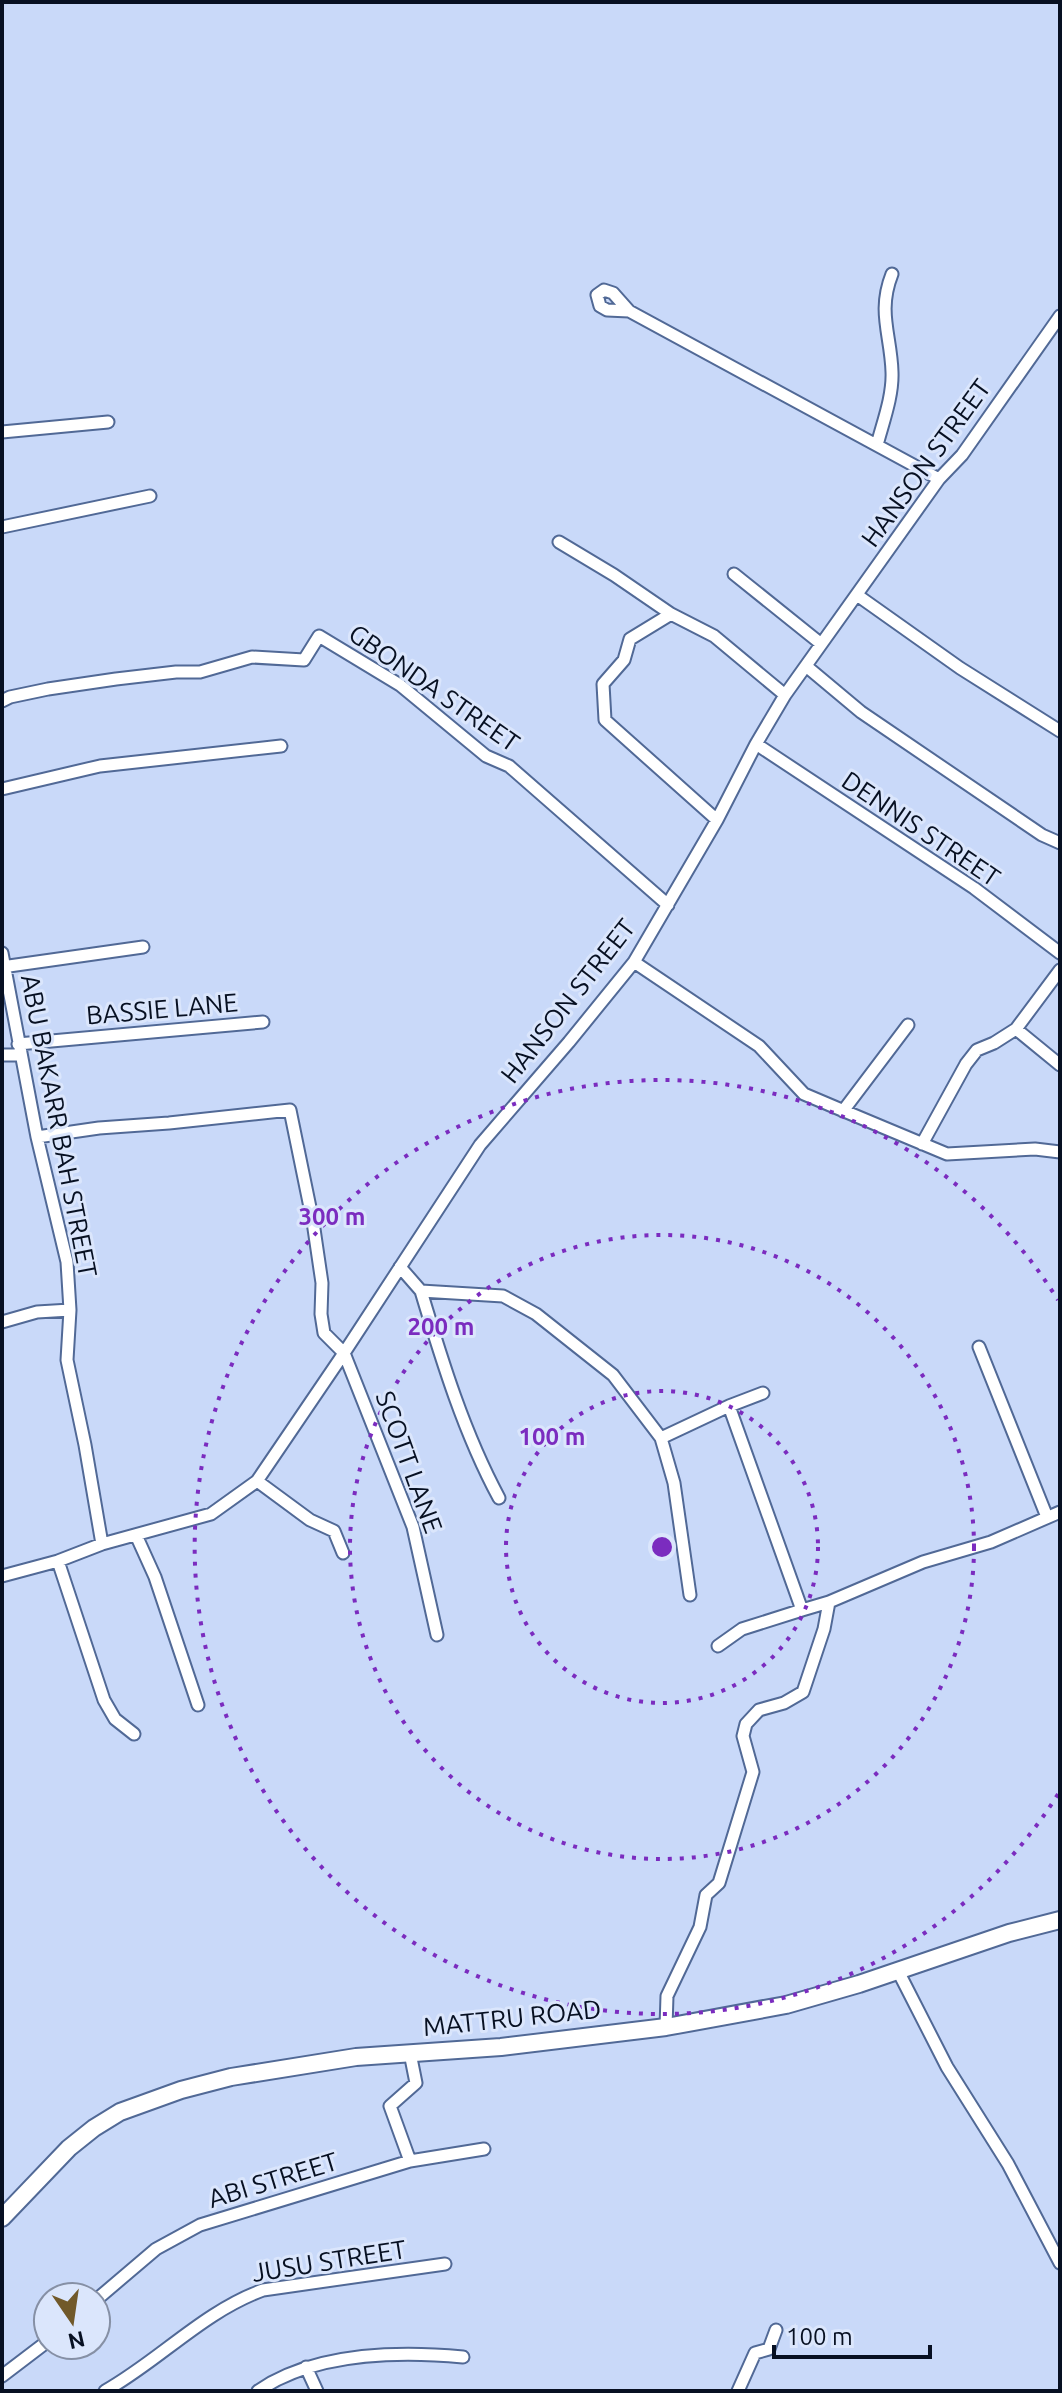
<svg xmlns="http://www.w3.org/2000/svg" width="1062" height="2393" viewBox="0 0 1062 2393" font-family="Ubuntu,sans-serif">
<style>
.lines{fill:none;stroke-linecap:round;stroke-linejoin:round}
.street-casing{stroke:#516996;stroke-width:15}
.secondary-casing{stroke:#516996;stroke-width:20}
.street{stroke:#fff;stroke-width:11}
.secondary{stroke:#fff;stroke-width:16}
.ring{fill:none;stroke:#7b2cbf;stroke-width:4;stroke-dasharray:4 8}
.labels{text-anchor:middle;stroke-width:6;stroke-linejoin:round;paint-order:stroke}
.street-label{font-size:26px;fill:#071022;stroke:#dbe6fc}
.centre{fill:#7b2cbf;stroke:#dbe6fc;stroke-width:4}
.ring-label{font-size:24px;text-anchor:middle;font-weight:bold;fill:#7b2cbf;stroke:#dbe6fc;stroke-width:6;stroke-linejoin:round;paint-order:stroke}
</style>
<rect width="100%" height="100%" fill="#c9d9f9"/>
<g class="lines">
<!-- street casing -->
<g class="street-casing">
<path id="street" d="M 629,311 L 607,310 L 600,306 L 597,295 L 604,290 L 613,293 L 629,311 L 939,479
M 2,432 L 108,422
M 877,445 C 883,422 893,396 892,372 C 891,335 877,312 892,274
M 2,527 L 150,496
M 559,542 L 614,575 L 671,614 L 714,636 L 785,695
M 734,574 L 820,643
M 857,595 L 960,668 L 1060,731
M 671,614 L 630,639 L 624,660 L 603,684 L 605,720 L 717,820
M 806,666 L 861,712 L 1042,835 L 1060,843
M 2,701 L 10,697 L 48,689 L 116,679 L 176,672 L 200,672 L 252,657 L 304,660 L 319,636 L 400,685 L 486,756 L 509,766 L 668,905
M 756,744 L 974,888 L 1060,953
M 2,789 L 100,766 L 281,746
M 2,953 L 37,1137 L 67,1262 L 70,1310 L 67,1360 L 85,1445 L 102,1544
M 634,962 L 759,1046 L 804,1094 L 837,1108 L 947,1154 L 1035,1149 L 1060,1152
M 2,967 L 143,947
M 1016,1029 L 1060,1065
M 18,1044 L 263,1022
M 2,1055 L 20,1055
M 843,1111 L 908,1025
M 37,1137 L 99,1128 L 169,1123 L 290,1110 L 313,1222 L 322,1283 L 321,1314 L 324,1333 L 344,1353 L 413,1527 L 437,1635
M 922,1144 L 966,1064 L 977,1050 L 994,1043 L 1016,1029 L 1060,970
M 400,1267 L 421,1291 L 503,1296 L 536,1314 L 613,1375 L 661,1438 L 674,1483 L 690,1595
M 421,1291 C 442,1361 464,1433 499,1498
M 2,1322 L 37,1312 L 70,1310
M 979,1347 L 1047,1517
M 661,1438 L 729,1406 L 763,1393
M 257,1481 L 310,1520 L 334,1531 L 343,1553
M 136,1535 L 155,1577 L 198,1705
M 58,1561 L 104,1700 L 115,1719 L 134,1734
M 2,1576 L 58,1561 L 102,1544 L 211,1514 L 257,1481 L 344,1353 L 480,1145 L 569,1042 L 634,962 L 717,820 L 756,744 L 785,695 L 939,479 L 962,455 L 1060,316
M 829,1602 L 923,1562 L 991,1542 L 1060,1512
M 718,1646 L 742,1629 L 802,1610
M 898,1971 L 947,2067 L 1008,2164 L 1060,2263
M 666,2027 L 667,1996 L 700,1927 L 706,1895 L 719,1883 L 753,1772 L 743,1736 L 746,1724 L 759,1710 L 784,1703 L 803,1692 L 824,1629 L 829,1602 L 802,1610 L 729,1406
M 410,2161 L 390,2106 L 416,2083 L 410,2053
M 96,2300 L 156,2249 L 200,2225 L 410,2161 L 484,2149
M 306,2367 L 317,2391
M 2,2376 L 48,2341
M 105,2391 C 160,2360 203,2312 263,2290 L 445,2264
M 258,2391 C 315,2352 397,2351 463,2357
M 738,2391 L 755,2353 L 769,2349 L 776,2330"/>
</g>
<!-- secondary casing -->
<g class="secondary-casing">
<path id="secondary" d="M 2,2218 L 69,2148 L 94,2128 L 120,2112 L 181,2090 L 231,2077 L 356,2057 L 501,2047 L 666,2027 L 786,2005 L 859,1984 L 1009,1933 L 1060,1920"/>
</g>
<!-- street -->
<use href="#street" class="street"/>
<!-- secondary -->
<use href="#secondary" class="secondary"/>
</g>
<!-- distance rings -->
<g class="ring">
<circle cx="662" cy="1547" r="156"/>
<circle cx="662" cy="1547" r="312"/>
<path d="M1058 1794A467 467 0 1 1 1058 1300"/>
</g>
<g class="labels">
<!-- street labels -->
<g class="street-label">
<text transform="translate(926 463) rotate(-54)" y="9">HANSON STREET</text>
<text transform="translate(434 688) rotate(35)" y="9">GBONDA STREET</text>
<text transform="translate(921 829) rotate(34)" y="9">DENNIS STREET</text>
<text transform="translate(568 1001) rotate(-52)" y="9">HANSON STREET</text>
<text transform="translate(162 1009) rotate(-5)" y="9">BASSIE LANE</text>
<text transform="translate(59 1126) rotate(79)" y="9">ABU BAKARR BAH STREET</text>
<text transform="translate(409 1462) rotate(70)" y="9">SCOTT LANE</text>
<text transform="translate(512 2018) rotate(-6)" y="9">MATTRU ROAD</text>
<text transform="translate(273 2180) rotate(-17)" y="9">ABI STREET</text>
<text transform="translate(329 2261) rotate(-9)" y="9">JUSU STREET</text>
</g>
</g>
<circle cx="662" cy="1547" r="12" class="centre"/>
<g class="ring-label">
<text x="332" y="1225">300 m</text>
<text x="441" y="1335">200 m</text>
<text x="552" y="1445">100 m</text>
</g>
<!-- border -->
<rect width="1062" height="2393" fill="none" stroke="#071022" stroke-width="8"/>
<!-- north arrow -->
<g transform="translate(72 2321) rotate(167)"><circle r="38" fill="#dbe6fc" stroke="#8690a5" stroke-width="2"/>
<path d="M0-6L14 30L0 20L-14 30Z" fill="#71592a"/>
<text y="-12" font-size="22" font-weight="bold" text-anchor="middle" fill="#071022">N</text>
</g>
<!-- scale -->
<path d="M774 2345v12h156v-12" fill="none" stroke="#071022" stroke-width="4"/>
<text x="786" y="2345" font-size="24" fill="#071022" stroke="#dbe6fc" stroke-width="6" paint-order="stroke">100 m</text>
</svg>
